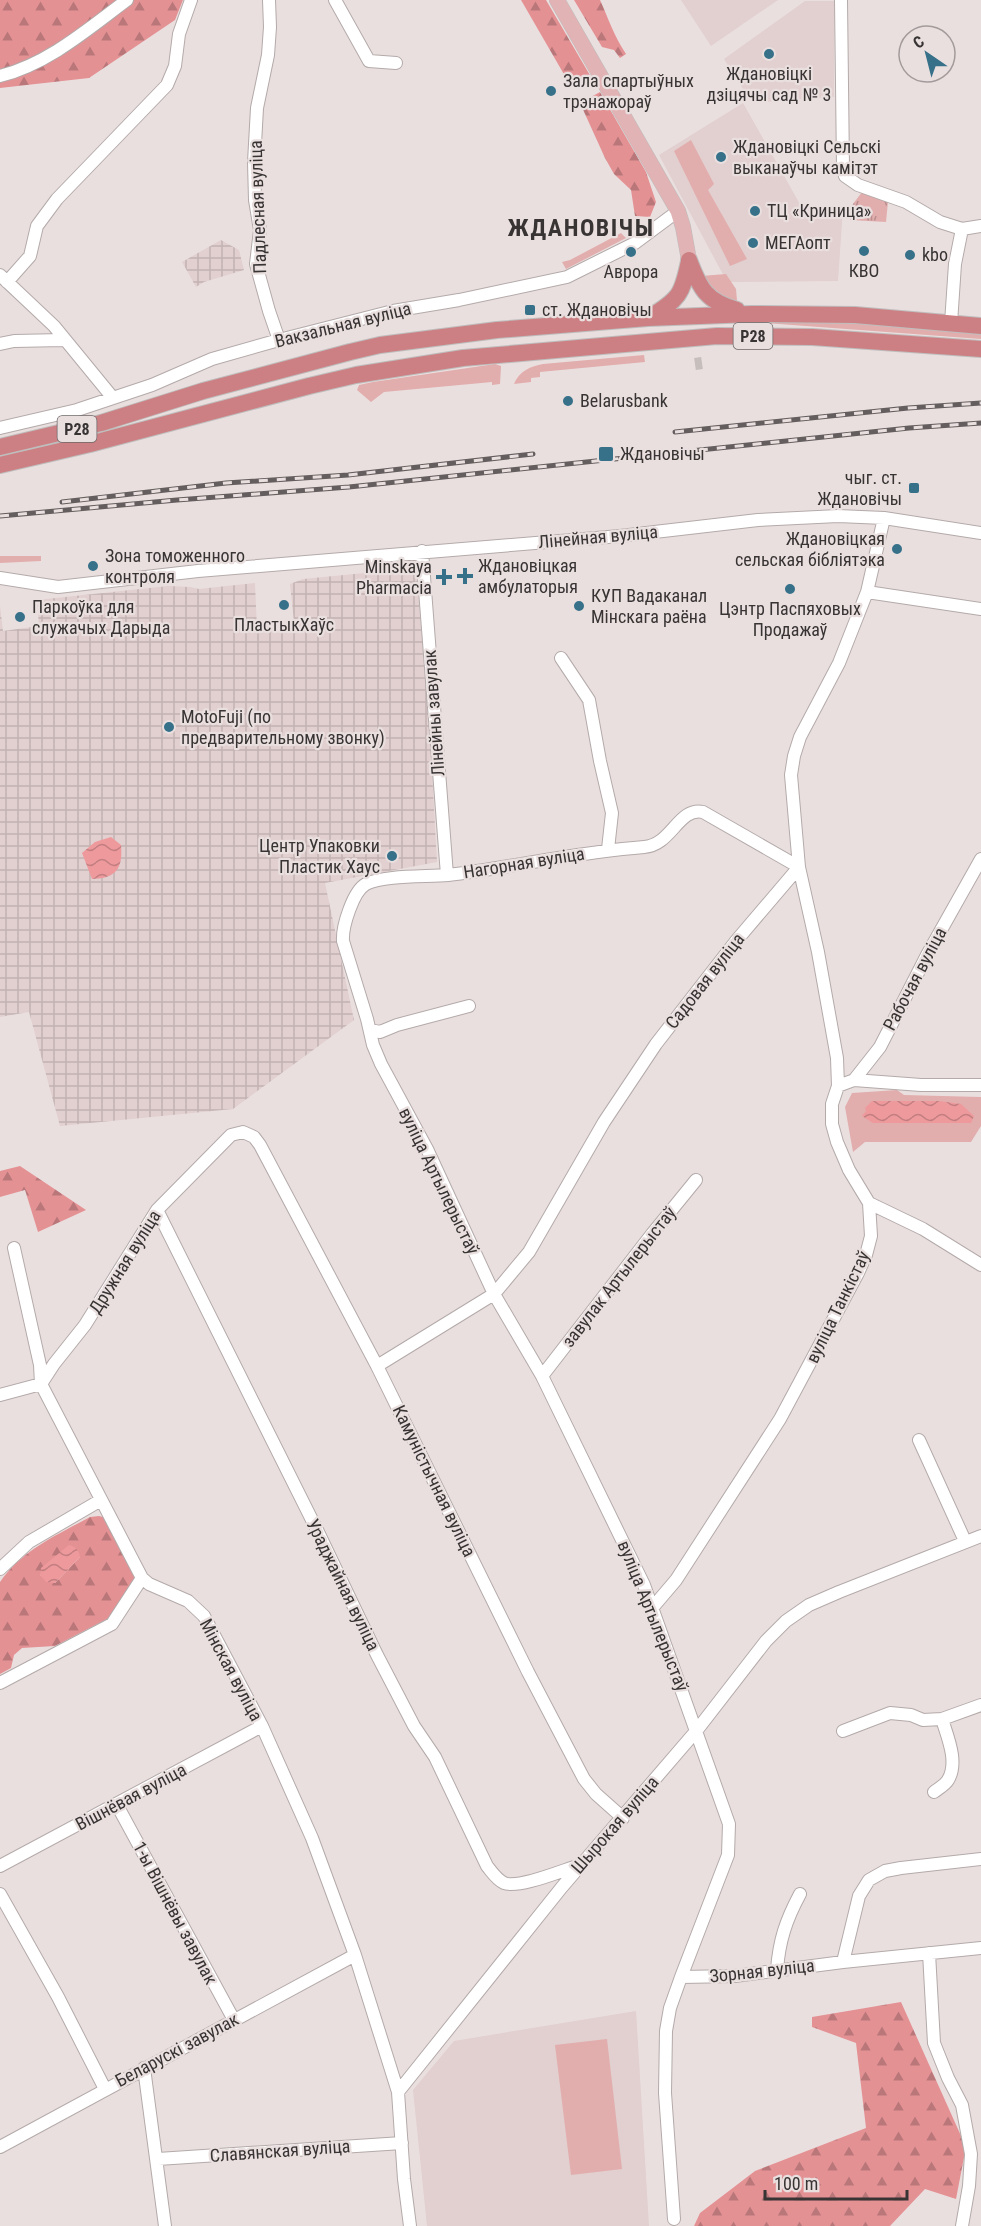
<svg xmlns="http://www.w3.org/2000/svg" width="981" height="2226" viewBox="0 0 981 2226" font-family="'Roboto Condensed',sans-serif">
<style>
.built{fill:#e2cfcf}
.industrial{fill:url(#industrial-grid)}
.grass{fill:#e2adad}
.forest{fill:url(#forest-firs);fill-rule:evenodd}
.park{fill:url(#park-tufts)}
.water{fill:url(#water-waves)}
.lines{fill:none;stroke-linecap:round;stroke-linejoin:round}
.minor-tunnel{stroke:#c6bdbd;stroke-width:12;stroke-dasharray:12 6;stroke-linecap:butt}
.minor-casing{stroke:#b4aaaa;stroke-width:14}
.major-casing{stroke:#bfbebe;stroke-width:16}
.highway-casing{stroke:#bfbebe;stroke-width:18}
.minor{stroke:#fff;stroke-width:12}
.major{stroke:#e1b3b5;stroke-width:15}
.highway{stroke:#cd8083;stroke-width:16}
.rail-casing{stroke:#645e5e;stroke-width:5}
.rail{stroke:#eadfdf;stroke-width:3;stroke-dasharray:9;stroke-linecap:butt}
.poi-dot{fill:#367189;stroke:#eadfdf;stroke-width:2}
.labels{text-anchor:middle;stroke-width:4.5;stroke-linejoin:round;paint-order:stroke}
.shield{fill:#eadfdf;stroke:#6d6767;stroke-width:1.5}
.shield-label{font-size:16px;font-weight:bold;fill:#383434}
.poi-label{font-size:18px;fill:#383434;stroke:#eadfdf;text-anchor:start}
.street-label{font-size:18px;fill:#383434;stroke:#eadfdf}
.district-label{font-size:24px;font-weight:bold;letter-spacing:1.5px;fill:#383434;stroke:#eadfdf}
</style>
<defs>
<pattern id="industrial-grid" width="8" height="8" patternUnits="userSpaceOnUse" patternTransform="scale(1.5)"><rect width="8" height="8" fill="#e2cfcf"/><path d="M0 4h8M4 0v8" fill="none" stroke="#c3b2b2"/></pattern>
<pattern id="forest-firs" width="22" height="20" patternUnits="userSpaceOnUse" patternTransform="scale(1.5)"><rect width="22" height="20" fill="#e49194"/><path d="M5 1l3.5 6h-7zM16 11l3.5 6h-7z" fill="#ba777a"/></pattern>
<pattern id="park-tufts" width="24" height="20" patternUnits="userSpaceOnUse" patternTransform="scale(1.5)"><rect width="24" height="20" fill="#e2adad"/><path d="M3 7l-1-3M5 7V3M7 7l1-3M15 17l-1-3M17 17v-4M19 17l1-3" fill="none" stroke="#b88e8e"/></pattern>
<pattern id="water-waves" width="16" height="10" patternUnits="userSpaceOnUse" patternTransform="scale(1.5)"><rect width="16" height="10" fill="#ee999c"/><path d="M0 5q4-4 8 0t8 0" fill="none" stroke="#c27e80"/></pattern>
</defs>
<rect width="100%" height="100%" fill="#eadfdf"/>
<!-- built -->
<path class="built" d="M 681,0 L 778,0 L 711,46 Z
M 805,1 L 834,1 L 834,97 L 752,103 L 724,59 Z
M 743,103 L 801,206 L 843,208 L 838,281 L 727,282 L 659,155 Z
M 636,2011 L 649,2226 L 427,2226 L 413,2090 L 454,2041 Z"/>
<!-- industrial -->
<path class="industrial" d="M 221,240 L 239,250 L 244,270 L 204,282 L 196,287 L 182,262 Z
M 416,568 L 430,735 L 437,862 L 325,883 L 354,1020 L 233,1109 L 60,1126 L 29,1012 L 0,1017 L 0,606 L 3,631 L 39,626 L 37,600 L 168,586 L 190,587 L 199,589 L 255,583 L 257,630 L 295,632 L 290,584 L 303,579 Z"/>
<!-- grass -->
<path class="grass" d="M 691,140 L 714,184 L 708,190 L 747,259 L 730,266 L 674,151 Z
M 621,233 L 626,238 L 566,269 L 562,262 L 570,260 Z
M 726,274 L 736,289 L 737,300 C 715,301 713,292 701,276 Z
M 734,317 L 912,326 L 981,333 L 981,339 L 740,321 Z
M 644,355 L 645,362 L 540,372 L 540,377 L 531,378 L 531,382 L 514,384 C 519,371 531,366 543,364 Z
M 495,364 L 501,366 L 500,384 L 492,385 L 492,382 L 384,392 L 371,402 L 357,390 L 359,385 L 373,382 Z
M 0,556 L 41,556 L 41,561 L 0,563 Z
M 897,1090 L 904,1095 L 981,1097 L 981,1126 L 971,1142 L 865,1142 L 853,1152 L 845,1107 L 852,1093 Z
M 607,2039 L 622,2169 L 571,2175 L 555,2045 Z"/>
<!-- forest -->
<path class="forest" d="M 0,0 L 183,0 L 175,20 L 89,78 L 0,88 Z
M 521,0 L 546,0 L 591,77 L 579,88 L 569,83 Z
M 574,0 L 600,0 C 609,20 614,36 626,54 L 620,58 L 614,50 L 602,47 Z
M 600,92 L 646,172 L 656,202 L 650,217 L 635,216 L 631,190 L 614,174 L 605,158 L 580,103 Z
M 20,1166 L 86,1210 L 38,1232 L 25,1190 L 0,1197 L 0,1171 Z
M 99,1516 L 107,1518 L 134,1573 L 134,1581 L 109,1618 L 55,1646 L 22,1648 L 14,1655 L 11,1668 L 0,1674 L 0,1582 C 22,1550 57,1535 90,1517 ZM 80,1557 L 55,1583 L 40,1575 Z
M 901,2002 L 966,2147 L 956,2199 L 925,2189 L 890,2226 L 694,2226 L 700,2213 L 755,2171 L 866,2128 L 856,2043 L 812,2027 L 812,2017 Z"/>
<!-- park -->
<path class="park" d="M 862,192 L 888,202 L 886,222 L 850,220 L 850,208 Z"/>
<!-- water -->
<path class="water" d="M 111,837 L 121,845 C 123,869 116,878 92,879 L 82,853 L 95,842 Z
M 872,1101 L 939,1101 L 961,1104 L 974,1116 L 971,1123 L 873,1123 L 862,1116 L 866,1111 L 865,1108 Z
M 69,1545 C 76,1547 79,1550 80,1557 L 55,1583 L 46,1582 L 40,1575 L 41,1568 Z"/>
<g class="lines">
<!-- minor-tunnel -->
<path class="minor-tunnel" d="M 695,364 L 702,363"/>
<!-- minor casing -->
<g class="minor-casing">
<path id="minor" d="M 269,0 L 270,27 L 268,55 L 257,108 L 254,162 L 255,200 L 260,230 L 256,264 L 269,311 L 279,340
M 335,0 L 369,61 L 396,63
M 841,0 L 843,168 L 845,176 L 858,185 L 906,202 L 940,222 L 962,229 L 955,264 L 951,323
M 0,76 C 48,64 88,29 127,0
M 962,229 L 981,226
M 0,275 L 54,326 L 113,398
M 7,282 L 30,256 L 37,226 L 57,199 L 167,85 L 175,66 L 179,34 L 191,0
M 0,344 L 14,341 L 63,340
M 0,428 L 77,410 L 152,385 L 212,359 L 279,340 L 393,311 L 459,300 L 567,277 L 635,243 L 678,211
M 422,551 L 447,875
M 0,578 L 58,587 L 198,571 L 620,536 L 758,520 L 838,516 L 884,518 L 981,533
M 867,592 L 981,609
M 561,658 L 589,700 L 600,761 L 612,813 L 608,849
M 370,1030 L 380,1032 L 397,1025 L 469,1006
M 854,1080 L 921,1085 L 981,1085
M 838,1086 L 854,1080 L 880,1047 L 927,955 L 981,859
M 869,1203 L 923,1229 L 981,1265
M 157,1210 L 318,1532 L 377,1655 L 414,1726 L 435,1757 L 487,1866 C 492,1872 496,1879 504,1883 C 519,1889 563,1870 580,1865
M 14,1248 L 40,1365 L 41,1384 L 142,1578 L 149,1584 L 188,1601 L 204,1616 L 262,1726 L 312,1838 L 355,1955 L 398,2092
M 377,1366 L 494,1294 L 529,1252 L 604,1122 L 656,1044 L 736,941 L 799,867
M 542,1376 L 652,1234 L 696,1180
M 0,1395 L 41,1384 L 54,1364 L 85,1325 L 157,1210 L 231,1135 L 243,1132 L 254,1137 L 260,1145 L 377,1366 L 528,1672 L 584,1779 L 596,1794 L 623,1818
M 919,1440 L 965,1541
M 0,1569 L 29,1542 L 101,1500
M 653,1607 L 676,1580 L 780,1419 L 858,1273 L 866,1255 L 871,1236 L 869,1203 L 849,1170 L 837,1142 L 832,1124 L 832,1104 L 838,1086 L 837,1058 L 818,952 L 799,867 L 791,775 L 794,756 L 800,737 L 839,663 L 867,592 L 884,518
M 0,1683 L 112,1624 L 142,1578
M 843,1731 L 890,1713 L 911,1715 L 923,1720 L 942,1719 L 981,1705
M 934,1792 C 938,1789 946,1784 948,1780 C 959,1762 947,1736 942,1719
M 117,1805 L 234,2020
M 0,1866 L 262,1726
M 0,1894 L 58,1997 L 105,2089
M 929,1953 L 934,2043 L 948,2078 L 962,2105 L 971,2154 L 969,2186 L 962,2226
M 843,1962 L 859,1896 L 869,1880 L 885,1871 L 901,1868 L 981,1859
M 777,1970 C 779,1941 786,1920 800,1894
M 681,1977 L 735,1976 L 843,1962 L 981,1948
M 144,2068 L 165,2226
M 0,2147 L 355,1955
M 158,2159 L 402,2143
M 674,2219 L 665,2093 L 666,2031 L 670,2008 L 681,1977 L 728,1855 L 729,1824 L 644,1585 L 542,1376 L 494,1294 L 427,1149 L 381,1064 L 373,1045 L 367,1019 L 343,941 C 342,927 353,891 366,884 C 384,875 427,877 448,875 C 514,867 578,852 644,847 C 672,845 678,807 703,812 L 799,867
M 410,2226 L 404,2179 L 398,2092 L 562,1887 L 697,1730 L 766,1641 L 786,1621 L 809,1605 L 839,1592 L 981,1536"/>
</g>
<!-- major casing -->
<g class="major-casing">
<path id="major" d="M 557,0 L 678,211 L 683,227 L 689,260"/>
</g>
<!-- highway casing -->
<g class="highway-casing">
<path id="highway" d="M 689,260 C 700,289 706,301 737,310
M 650,317 C 679,299 682,295 689,261
M 0,447 L 101,423 L 203,391 L 350,352 L 380,345 L 497,330 L 648,318 L 751,314 L 855,315 L 981,326
M 0,465 L 90,444 L 309,386 L 356,375 L 463,358 L 717,336 L 812,337 L 981,349"/>
</g>
<!-- minor -->
<use href="#minor" class="minor"/>
<!-- major -->
<use href="#major" class="major"/>
<!-- highway -->
<use href="#highway" class="highway"/>
<!-- rail casing -->
<g class="rail-casing">
<path id="rail" d="M 675,432 L 908,408 L 981,403
M 62,502 L 226,483 L 348,475 L 533,454
M 0,516 L 177,500 L 349,487 L 909,428 L 981,423"/>
</g>
<!-- rail -->
<use href="#rail" class="rail"/>
</g>
<!-- markers -->
<g class="poi-dot">
<circle cx="769" cy="54" r="6"/>
<circle cx="551" cy="91" r="6"/>
<circle cx="721" cy="157" r="6"/>
<circle cx="755" cy="211" r="6"/>
<circle cx="753" cy="243" r="6"/>
<circle cx="864" cy="251" r="6"/>
<circle cx="631" cy="252" r="6"/>
<circle cx="910" cy="255" r="6"/>
<rect x="524" y="304" width="12" height="12" rx="3"/>
<circle cx="568" cy="401" r="6"/>
<rect x="598" y="446" width="16" height="16" rx="3"/>
<rect x="908" y="482" width="12" height="12" rx="3"/>
<circle cx="897" cy="549" r="6"/>
<circle cx="93" cy="566" r="6"/>
<path d="M462 567h6v6h6v6h-6v6h-6v-6h-6v-6h6z"/>
<path d="M441 568h6v6h6v6h-6v6h-6v-6h-6v-6h6z"/>
<circle cx="790" cy="589" r="6"/>
<circle cx="284" cy="605" r="6"/>
<circle cx="579" cy="606" r="6"/>
<circle cx="20" cy="617" r="6"/>
<circle cx="169" cy="727" r="6"/>
<circle cx="392" cy="856" r="6"/>
</g>
<g class="labels">
<!-- shield labels -->
<g class="shield">
<rect x="733.5" y="323" width="39" height="26" rx="4.5"/>
<rect x="57.5" y="416" width="39" height="26" rx="4.5"/>
</g>
<g class="shield-label">
<text x="753" y="342">Р28</text>
<text x="77" y="435">Р28</text>
</g>
<!-- poi labels -->
<g class="poi-label">
<text x="769" y="80" text-anchor="middle">Ждановіцкі<tspan x="769" dy="21">дзіцячы сад № 3</tspan></text>
<text x="563" y="87">Зала спартыўных<tspan x="563" dy="21">трэнажораў</tspan></text>
<text x="733" y="153">Ждановіцкі Сельскі<tspan x="733" dy="21">выканаўчы камітэт</tspan></text>
<text x="767" y="217">ТЦ «Криница»</text>
<text x="765" y="249">МЕГАопт</text>
<text x="922" y="261">kbo</text>
<text x="864" y="277" text-anchor="middle">КВО</text>
<text x="631" y="278" text-anchor="middle">Аврора</text>
<text x="542" y="316">ст. Ждановічы</text>
<text x="580" y="407">Belarusbank</text>
<text x="620" y="460">Ждановічы</text>
<text x="902" y="484" text-anchor="end">чыг. ст.<tspan x="902" dy="21">Ждановічы</tspan></text>
<text x="885" y="545" text-anchor="end">Ждановіцкая<tspan x="885" dy="21">сельская бібліятэка</tspan></text>
<text x="105" y="562">Зона томоженного<tspan x="105" dy="21">контроля</tspan></text>
<text x="478" y="572">Ждановіцкая<tspan x="478" dy="21">амбулаторыя</tspan></text>
<text x="432" y="573" text-anchor="end">Minskaya<tspan x="432" dy="21">Pharmacia</tspan></text>
<text x="591" y="602">КУП Вадаканал<tspan x="591" dy="21">Мінскага раёна</tspan></text>
<text x="32" y="613">Паркоўка для<tspan x="32" dy="21">служачых Дарыда</tspan></text>
<text x="790" y="615" text-anchor="middle">Цэнтр Паспяховых<tspan x="790" dy="21">Продажаў</tspan></text>
<text x="284" y="631" text-anchor="middle">ПластыкХаўс</text>
<text x="181" y="723">MotoFuji (по<tspan x="181" dy="21">предварительному звонку)</tspan></text>
<text x="380" y="852" text-anchor="end">Центр Упаковки<tspan x="380" dy="21">Пластик Хаус</tspan></text>
</g>
<!-- street labels -->
<g class="street-label">
<text transform="translate(258 207) rotate(-92)" y="6">Падлесная вуліца</text>
<text transform="translate(343 325) rotate(-14)" y="6">Вакзальная вуліца</text>
<text transform="translate(598 537) rotate(-5)" y="6">Лінейная вуліца</text>
<text transform="translate(434 713) rotate(-94)" y="6">Лінейны завулак</text>
<text transform="translate(524 863) rotate(-9)" y="6">Нагорная вуліца</text>
<text transform="translate(915 979) rotate(-62)" y="6">Рабочая вуліца</text>
<text transform="translate(705 981) rotate(-52)" y="6">Садовая вуліца</text>
<text transform="translate(439 1181) rotate(64)" y="6">вуліца Артылерыстаў</text>
<text transform="translate(125 1262) rotate(-58)" y="6">Дружная вуліца</text>
<text transform="translate(619 1277) rotate(-52)" y="6">завулак Артылерыстаў</text>
<text transform="translate(838 1307) rotate(-64)" y="6">вуліца Танкістаў</text>
<text transform="translate(434 1481) rotate(64)" y="6">Камуністычная вуліца</text>
<text transform="translate(343 1585) rotate(64)" y="6">Ураджайная вуліца</text>
<text transform="translate(653 1616) rotate(68)" y="6">вуліца Артылерыстаў</text>
<text transform="translate(231 1670) rotate(62)" y="6">Мінская вуліца</text>
<text transform="translate(131 1797) rotate(-28)" y="6">Вішнёвая вуліца</text>
<text transform="translate(615 1825) rotate(-49)" y="6">Шырокая вуліца</text>
<text transform="translate(175 1913) rotate(62)" y="6">1-ы Вішнёвы завулак</text>
<text transform="translate(762 1971) rotate(-6)" y="6">Зорная вуліца</text>
<text transform="translate(177 2050) rotate(-28)" y="6">Беларускі завулак</text>
<text transform="translate(280 2151) rotate(-4)" y="6">Славянская вуліца</text>
</g>
<!-- district labels -->
<g class="district-label">
<text x="581" y="236">ЖДАНОВІЧЫ</text>
</g>
</g>
<!-- north arrow -->
<g transform="translate(927 54) rotate(325)"><circle r="28" fill="#eadfdf" stroke="#a39b9b" stroke-width="1.5"/>
<path d="M0-4.5L10 22L0 15L-10 22Z" fill="#367189"/>
<text y="-9" font-size="16" font-weight="bold" text-anchor="middle" fill="#383434">С</text>
</g>
<!-- scale -->
<path d="M765 2190v9h142v-9" fill="none" stroke="#383434" stroke-width="3"/>
<text x="774" y="2190" font-size="18" fill="#383434" stroke="#eadfdf" stroke-width="4.5" paint-order="stroke">100 m</text>
</svg>
